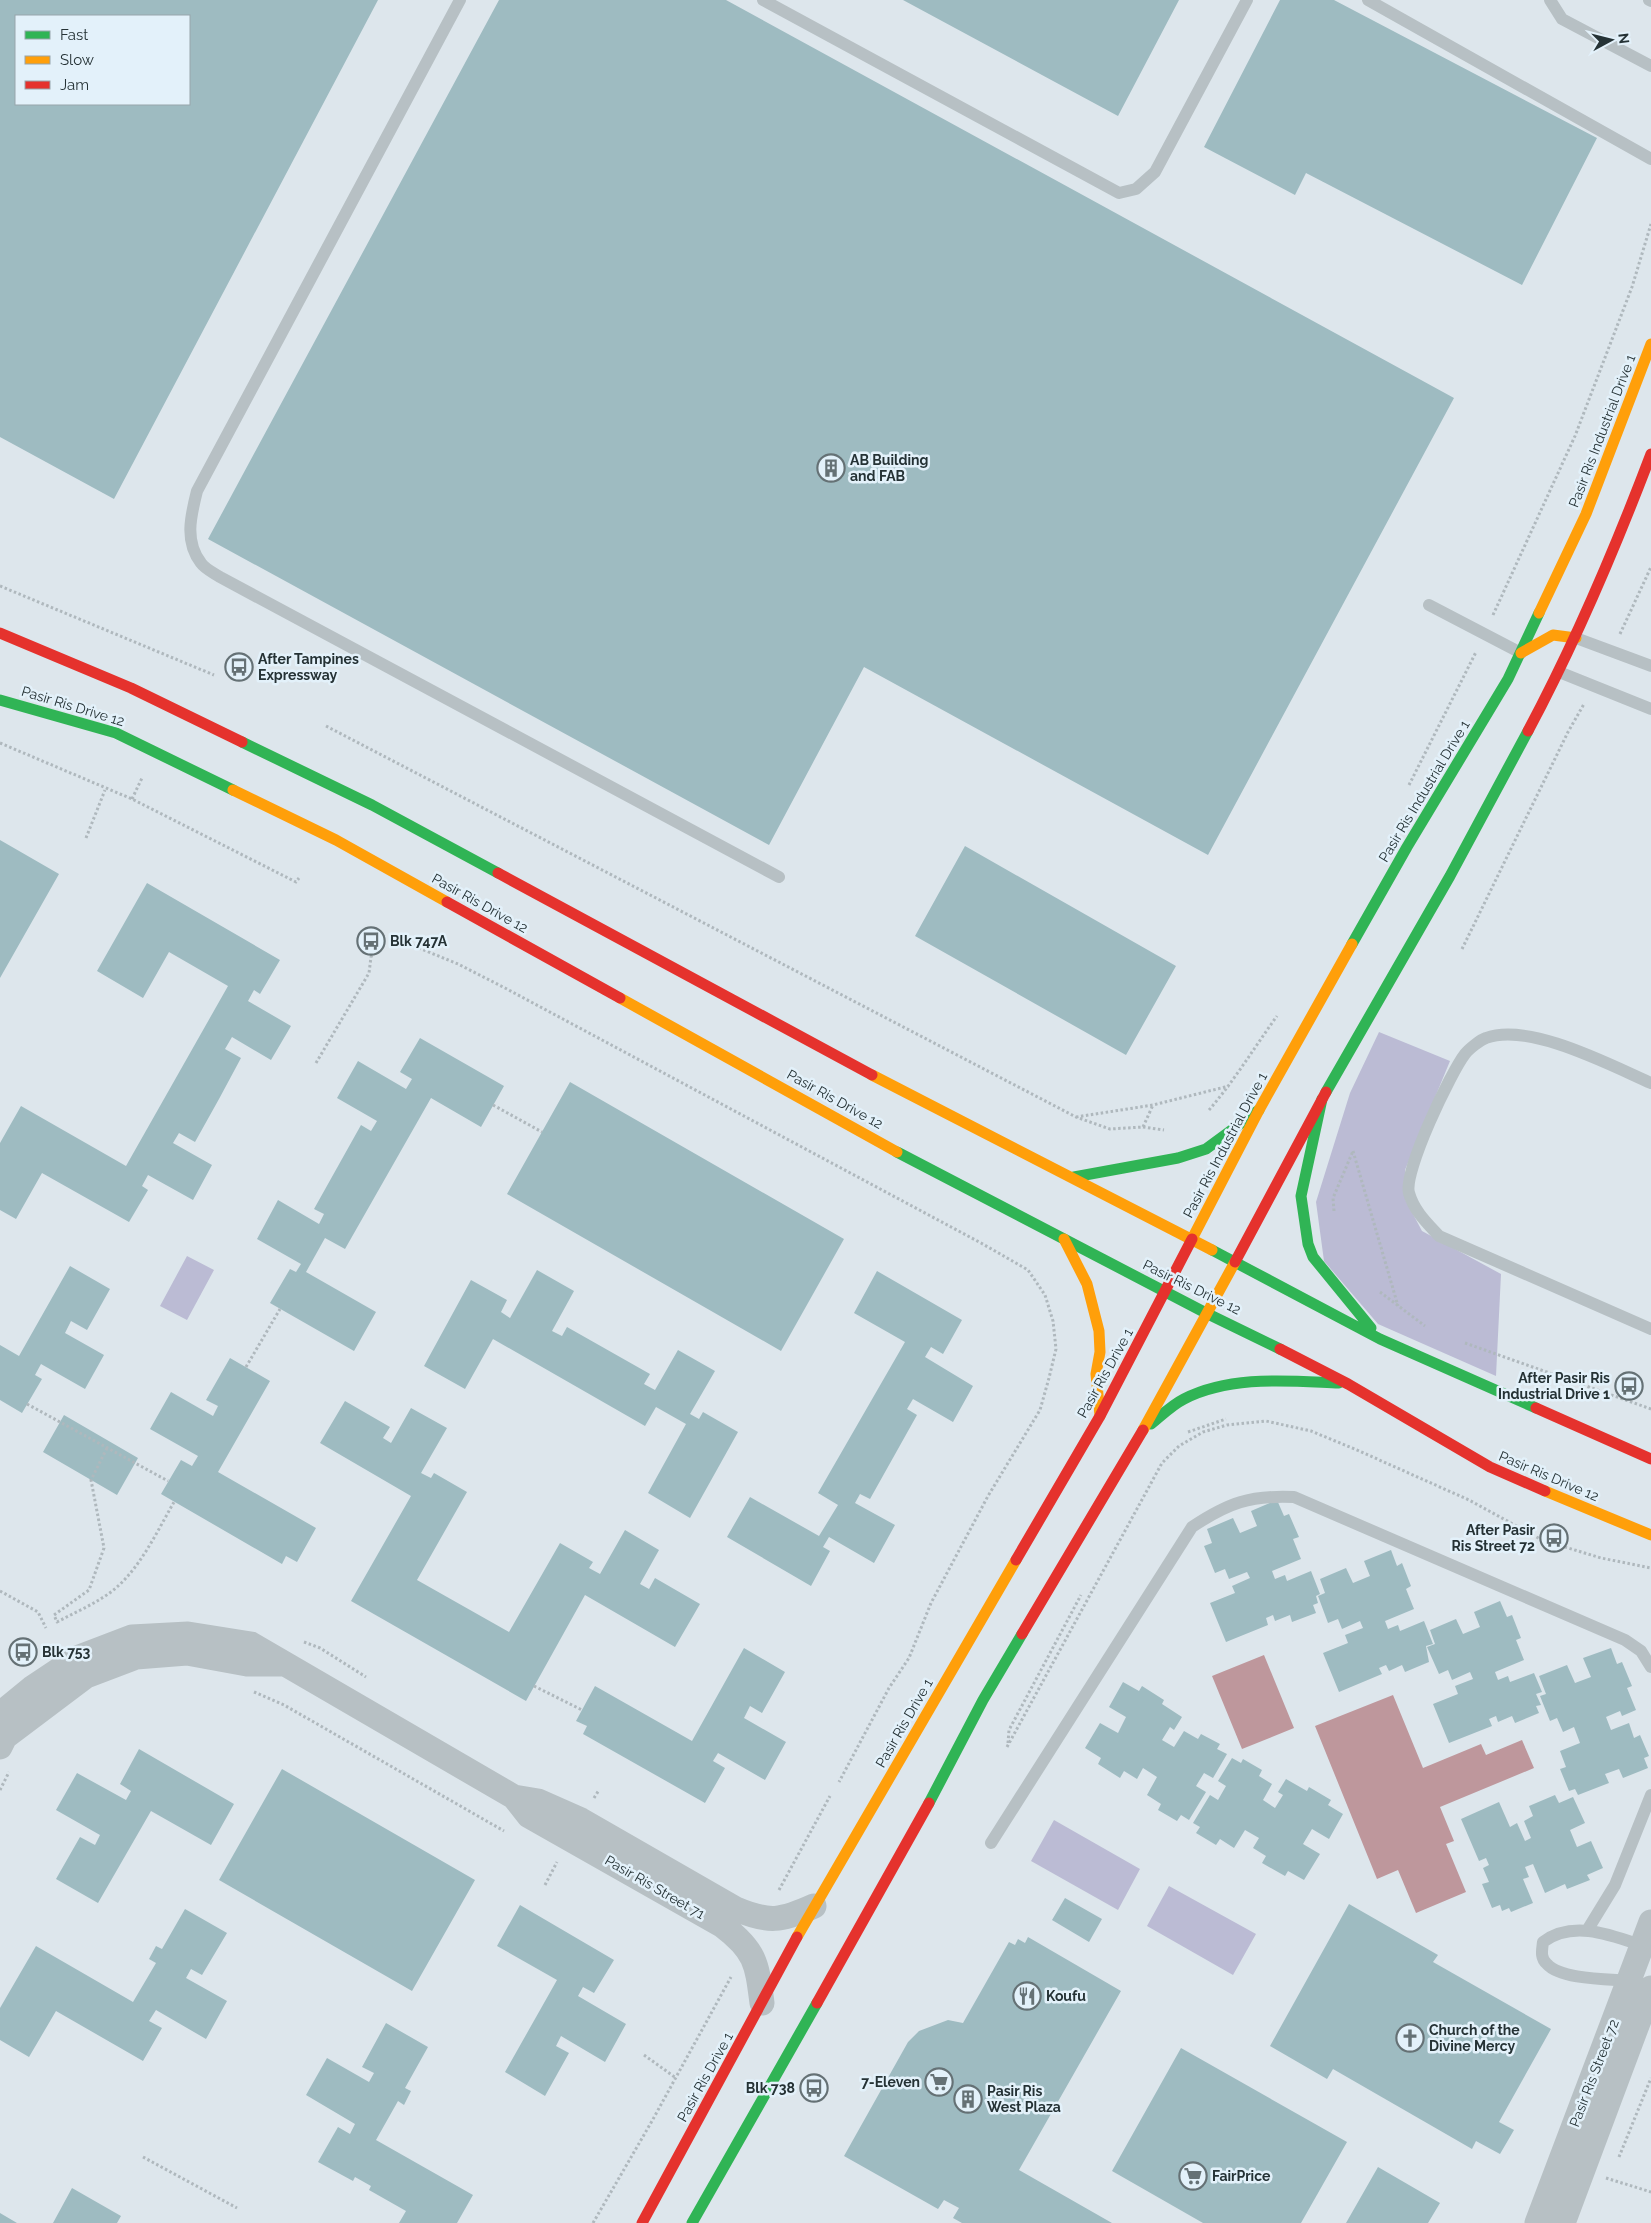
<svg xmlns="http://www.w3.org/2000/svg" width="1651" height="2223" viewBox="0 0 1651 2223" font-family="Raleway,sans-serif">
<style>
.green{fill:#bbbbd4}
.water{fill:#be979c}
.building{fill:#9ebbc1;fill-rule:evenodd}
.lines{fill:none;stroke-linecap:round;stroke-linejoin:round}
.path{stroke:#afb8bd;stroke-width:3;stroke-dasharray:2.5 2.5;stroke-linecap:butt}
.lane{stroke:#b7c0c4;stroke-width:12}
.street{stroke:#b7c0c4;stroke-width:25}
.fast{stroke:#30b455;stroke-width:11}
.slow{stroke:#ff9f0a;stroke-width:11}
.jam{stroke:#e5322d;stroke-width:11}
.labels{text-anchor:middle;stroke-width:5;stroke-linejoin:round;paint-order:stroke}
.street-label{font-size:14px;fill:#253235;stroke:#e3f1fa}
.poi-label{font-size:14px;font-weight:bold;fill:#253235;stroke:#e3f1fa;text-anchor:start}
</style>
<rect width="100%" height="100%" fill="#dde6ec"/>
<!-- green -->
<path class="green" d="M 1379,1032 L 1450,1061 L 1405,1170 L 1405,1199 L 1422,1231 L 1501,1274 L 1496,1376 L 1378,1324 L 1324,1261 L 1316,1202 L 1350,1093 Z
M 187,1256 L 214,1270 L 187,1320 L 160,1306 Z
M 1054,1820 L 1140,1869 L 1118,1910 L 1031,1861 Z
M 1169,1886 L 1256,1934 L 1233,1975 L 1147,1926 Z"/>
<!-- water -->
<path class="water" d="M 1264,1655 L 1294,1728 L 1242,1749 L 1212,1676 Z
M 1393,1695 L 1423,1768 L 1481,1744 L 1486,1755 L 1522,1740 L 1534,1768 L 1440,1807 L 1454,1841 L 1446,1844 L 1466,1892 L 1416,1913 L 1398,1870 L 1377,1879 L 1315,1726 Z"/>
<!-- building -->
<path class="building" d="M 0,0 L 378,0 L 114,499 L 0,437 ZM 16,16 L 189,16 L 189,104 L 16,104 Z
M 499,0 L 726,0 L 1454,398 L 1208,855 L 864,667 L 769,845 L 208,539 Z
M 903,0 L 1179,0 L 1118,116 Z
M 1280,0 L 1334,0 L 1597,138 L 1522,285 L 1306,173 L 1295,195 L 1204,147 Z
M 0,840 L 59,874 L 0,978 Z
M 965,846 L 1176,966 L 1126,1055 L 915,936 Z
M 147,883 L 280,960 L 260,994 L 254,990 L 248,1001 L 291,1026 L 271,1060 L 232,1037 L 225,1049 L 241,1058 L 219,1099 L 195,1142 L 179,1133 L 173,1143 L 212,1165 L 193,1200 L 148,1175 L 142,1186 L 148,1190 L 129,1222 L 42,1173 L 16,1219 L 0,1210 L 0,1143 L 21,1106 L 126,1166 L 228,986 L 169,952 L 143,998 L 97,971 Z
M 420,1038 L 504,1086 L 481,1127 L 431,1098 L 345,1249 L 325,1238 L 306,1272 L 376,1312 L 354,1351 L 270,1303 L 290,1269 L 296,1272 L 301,1264 L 257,1239 L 278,1200 L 319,1224 L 324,1214 L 314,1209 L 361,1125 L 371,1131 L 377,1121 L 337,1098 L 358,1061 L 406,1089 L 412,1079 L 400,1072 Z
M 570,1082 L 844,1239 L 781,1351 L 507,1194 Z
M 70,1266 L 110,1289 L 87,1330 L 71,1321 L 65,1333 L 104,1355 L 85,1389 L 41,1364 L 35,1375 L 42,1379 L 22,1413 L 0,1400 L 0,1345 L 19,1356 Z
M 537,1270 L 574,1291 L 552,1331 L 562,1336 L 567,1327 L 650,1374 L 644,1384 L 655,1390 L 678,1350 L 715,1371 L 690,1414 L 699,1419 L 703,1412 L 738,1432 L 690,1518 L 648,1493 L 686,1424 L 656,1407 L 645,1426 L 493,1339 L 465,1389 L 424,1366 L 471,1280 L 507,1300 L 501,1312 L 510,1318 Z
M 877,1271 L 962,1320 L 943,1354 L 931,1347 L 925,1357 L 973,1386 L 953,1422 L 913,1399 L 907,1409 L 917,1415 L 870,1499 L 860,1494 L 855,1503 L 895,1525 L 874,1563 L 829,1537 L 823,1547 L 830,1551 L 811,1586 L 727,1537 L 750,1497 L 819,1536 L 838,1505 L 818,1493 L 905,1342 L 854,1313 Z
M 230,1358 L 270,1381 L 218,1472 L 316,1528 L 297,1562 L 286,1556 L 282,1564 L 161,1494 L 181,1460 L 192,1466 L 198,1456 L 150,1429 L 171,1392 L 213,1416 L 218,1406 L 206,1400 Z
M 345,1401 L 390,1427 L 383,1438 L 391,1443 L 411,1408 L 447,1428 L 421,1473 L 431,1478 L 434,1473 L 467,1492 L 417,1580 L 509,1632 L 560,1543 L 593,1562 L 589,1568 L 600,1574 L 625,1530 L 659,1550 L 640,1584 L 649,1589 L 655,1578 L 700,1604 L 675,1647 L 585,1595 L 526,1701 L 351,1601 L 411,1496 L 320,1443 Z
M 64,1415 L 138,1458 L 117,1495 L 43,1452 Z
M 1277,1500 L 1284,1516 L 1289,1514 L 1299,1537 L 1293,1539 L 1301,1559 L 1272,1571 L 1275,1579 L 1285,1575 L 1287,1581 L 1311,1571 L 1320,1594 L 1316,1596 L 1318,1603 L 1313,1605 L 1316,1613 L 1292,1622 L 1290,1615 L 1275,1621 L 1273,1615 L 1266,1618 L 1268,1625 L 1226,1642 L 1210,1603 L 1235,1593 L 1232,1586 L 1250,1578 L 1247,1572 L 1229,1579 L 1225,1569 L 1215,1573 L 1204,1546 L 1212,1543 L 1207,1529 L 1233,1518 L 1240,1533 L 1257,1526 L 1251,1511 Z
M 1391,1550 L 1397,1566 L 1402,1563 L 1411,1586 L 1406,1589 L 1414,1609 L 1385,1621 L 1388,1629 L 1398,1625 L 1400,1631 L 1424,1621 L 1433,1644 L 1426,1646 L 1429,1662 L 1405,1672 L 1402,1665 L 1389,1671 L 1386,1665 L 1379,1668 L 1382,1674 L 1339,1692 L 1323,1653 L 1348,1643 L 1345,1635 L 1363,1628 L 1360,1621 L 1342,1629 L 1338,1619 L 1328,1623 L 1318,1596 L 1325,1593 L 1320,1579 L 1346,1568 L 1353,1583 L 1370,1576 L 1364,1561 Z
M 1500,1601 L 1507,1617 L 1512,1615 L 1521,1638 L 1516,1640 L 1524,1660 L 1495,1672 L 1498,1680 L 1508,1676 L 1510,1682 L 1534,1673 L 1542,1692 L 1536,1694 L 1541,1705 L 1536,1706 L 1539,1713 L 1515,1723 L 1512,1716 L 1498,1722 L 1496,1716 L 1489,1719 L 1492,1726 L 1449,1743 L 1433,1704 L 1458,1694 L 1455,1686 L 1473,1679 L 1470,1672 L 1452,1680 L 1448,1670 L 1439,1674 L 1427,1647 L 1435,1644 L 1430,1630 L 1456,1619 L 1463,1634 L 1480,1627 L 1474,1612 Z
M 744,1648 L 785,1672 L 762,1713 L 750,1706 L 744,1718 L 786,1742 L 765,1780 L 718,1753 L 713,1761 L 725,1768 L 705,1803 L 583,1734 L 587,1726 L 576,1721 L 595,1686 L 692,1741 Z
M 1611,1648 L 1617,1664 L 1622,1662 L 1632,1686 L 1627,1688 L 1636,1710 L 1622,1716 L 1620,1711 L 1606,1717 L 1611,1730 L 1629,1723 L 1634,1738 L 1640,1735 L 1649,1756 L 1644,1758 L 1648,1768 L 1623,1778 L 1619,1769 L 1605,1774 L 1609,1783 L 1578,1795 L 1575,1789 L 1569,1791 L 1560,1769 L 1566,1767 L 1560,1751 L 1580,1743 L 1574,1727 L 1563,1732 L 1557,1718 L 1550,1721 L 1540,1696 L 1546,1694 L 1539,1676 L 1567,1665 L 1575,1683 L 1591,1677 L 1583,1658 Z
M 1123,1682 L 1139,1691 L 1142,1686 L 1164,1700 L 1162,1704 L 1182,1717 L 1174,1730 L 1170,1727 L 1162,1740 L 1174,1747 L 1184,1731 L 1198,1739 L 1201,1734 L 1220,1744 L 1217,1749 L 1227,1754 L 1213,1778 L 1204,1773 L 1196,1786 L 1206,1792 L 1189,1820 L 1181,1815 L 1177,1821 L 1158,1810 L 1161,1804 L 1147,1795 L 1157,1777 L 1143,1768 L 1137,1779 L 1124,1771 L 1120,1778 L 1098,1764 L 1101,1758 L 1085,1748 L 1100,1723 L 1118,1733 L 1126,1717 L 1109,1707 Z
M 139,1749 L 234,1804 L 211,1845 L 151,1811 L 98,1903 L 56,1879 L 80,1837 L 95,1845 L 100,1835 L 56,1810 L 77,1773 L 126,1800 L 131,1791 L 120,1784 Z
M 1232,1758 L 1241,1763 L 1243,1759 L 1262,1770 L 1259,1776 L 1272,1784 L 1263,1800 L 1275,1808 L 1283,1795 L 1278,1792 L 1286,1779 L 1307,1791 L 1309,1787 L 1331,1800 L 1328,1805 L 1343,1814 L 1329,1839 L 1312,1829 L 1303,1844 L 1320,1854 L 1304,1880 L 1288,1871 L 1285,1876 L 1262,1863 L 1266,1856 L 1253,1848 L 1259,1838 L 1245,1830 L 1234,1848 L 1220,1839 L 1216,1845 L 1196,1833 L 1200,1827 L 1193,1823 L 1210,1795 L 1218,1800 L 1226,1786 L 1218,1781 Z
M 282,1769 L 475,1880 L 412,1991 L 219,1880 Z
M 1555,1795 L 1559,1803 L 1573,1797 L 1585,1823 L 1570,1830 L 1577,1847 L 1591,1841 L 1603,1868 L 1587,1875 L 1590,1880 L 1567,1889 L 1565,1884 L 1545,1893 L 1533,1864 L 1525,1867 L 1529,1877 L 1523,1879 L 1533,1903 L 1511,1912 L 1509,1908 L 1502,1911 L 1500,1905 L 1492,1908 L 1482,1884 L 1489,1882 L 1483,1868 L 1489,1865 L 1486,1858 L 1479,1861 L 1461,1819 L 1499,1802 L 1510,1827 L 1517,1823 L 1525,1841 L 1531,1838 L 1524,1821 L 1533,1816 L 1529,1806 Z
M 1065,1898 L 1102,1919 L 1089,1942 L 1052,1920 Z
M 1349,1904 L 1438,1955 L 1433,1962 L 1551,2029 L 1499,2122 L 1514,2130 L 1500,2154 L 1476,2141 L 1472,2149 L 1333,2069 L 1327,2079 L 1270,2046 Z
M 520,1905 L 614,1960 L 594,1993 L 583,1987 L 578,1996 L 626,2024 L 605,2062 L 561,2036 L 556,2046 L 569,2053 L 545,2096 L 505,2072 L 557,1980 L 497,1946 Z
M 185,1909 L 227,1933 L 202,1975 L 191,1969 L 186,1978 L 227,2001 L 206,2039 L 156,2010 L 149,2021 L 162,2028 L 143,2061 L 56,2011 L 29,2057 L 0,2040 L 0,2008 L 36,1946 L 133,2002 L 156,1963 L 149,1959 L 156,1946 L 162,1949 Z
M 1028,1937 L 1121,1991 L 1019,2170 L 1112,2223 L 962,2223 L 953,2218 L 959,2208 L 944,2200 L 938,2209 L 844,2156 L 908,2042 L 919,2031 L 948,2020 L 963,2023 L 1009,1942 L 1015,1945 L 1018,1939 L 1025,1943 Z
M 386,2023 L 428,2047 L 405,2088 L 411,2091 L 404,2105 L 398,2101 L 376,2140 L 473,2195 L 457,2223 L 399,2223 L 406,2211 L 369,2190 L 371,2186 L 355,2177 L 353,2181 L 318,2162 L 338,2127 L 350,2134 L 355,2124 L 306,2095 L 327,2058 L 369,2082 L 374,2073 L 362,2067 Z
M 1181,2048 L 1347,2142 L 1301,2223 L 1203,2223 L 1112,2171 Z
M 1378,2167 L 1440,2203 L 1428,2223 L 1346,2223 Z
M 72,2188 L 121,2216 L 117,2223 L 53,2223 Z
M 0,2213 L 17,2223 L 0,2223 Z"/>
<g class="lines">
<!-- path -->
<path class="path" d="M 0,586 L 214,675
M 1493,615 L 1575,436 L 1632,287 L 1651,224
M 1620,634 L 1651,567
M 326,726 L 1076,1117 L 1110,1129 L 1143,1127 L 1153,1105
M 0,743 L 132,799 L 296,882 L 299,878
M 1409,785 L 1476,652
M 132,799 L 142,778
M 86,838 L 105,790
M 414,946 L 458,964 L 505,988 L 981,1243 L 1028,1270 L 1045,1295 L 1053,1321 L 1056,1349 L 1049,1378 L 1040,1410 L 988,1496 L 931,1603 L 909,1658 L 889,1688 L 839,1782
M 1462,949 L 1568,732 L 1584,704
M 316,1063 L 369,973 L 371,957 L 384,935
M 493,1105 L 542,1132
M 1209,1110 C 1234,1081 1254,1048 1277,1016
M 1076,1117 L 1153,1105 L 1229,1086
M 1143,1127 L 1164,1130
M 1353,1151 L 1398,1306
M 1334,1211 L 1333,1198 L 1353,1151
M 1380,1292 L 1425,1326
M 1465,1343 L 1651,1409
M 246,1367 L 280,1309
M 27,1404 L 168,1481
M 1188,1432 L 1226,1419
M 107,1448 L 91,1480 L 104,1548 L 89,1590 L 54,1615 L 57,1622 C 72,1614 88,1607 102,1598 C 136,1578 155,1535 174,1502
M 0,1591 L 38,1612 L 46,1628
M 304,1642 L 320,1648 L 366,1677
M 534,1686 L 582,1710
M 254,1692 L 284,1705 L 504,1831
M 1008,1743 L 1009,1730 L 1081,1595
M 1007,1747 L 1162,1463 L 1179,1446 L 1203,1432 L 1227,1425 L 1266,1421 L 1311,1431 L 1357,1450 L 1469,1500 L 1542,1540 L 1601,1558 L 1651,1568
M 0,1790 L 9,1772
M 594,1798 L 599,1790
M 545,1885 L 557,1862
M 779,1890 L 830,1796
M 644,2055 L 676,2078
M 143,2157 L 237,2208
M 1619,2157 L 1651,2078
M 1606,2178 L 1651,2192
M 593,2223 L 652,2121 L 731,1977"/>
<!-- lane -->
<path class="lane" d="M 460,0 L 197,491 C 191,515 184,541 201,563 C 205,569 214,573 220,577 L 779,877
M 763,0 L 1119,193 L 1136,189 L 1155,172 L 1247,0
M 1368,0 L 1651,159
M 1550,0 L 1562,19 L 1651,66
M 1649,0 L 1651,1
M 1429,605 L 1521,653
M 1576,638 L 1651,666
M 1559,672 L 1651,709
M 1651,1083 C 1610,1065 1529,1022 1486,1038 C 1480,1040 1469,1049 1465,1054 C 1451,1072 1403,1172 1409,1193 C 1414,1211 1427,1223 1439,1236 L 1651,1329
M 991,1843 L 1192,1527 C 1228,1503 1250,1495 1294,1497 L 1625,1640 L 1641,1651 L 1651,1667
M 1588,1929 L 1615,1885 L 1651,1795
M 1631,1981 C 1611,1979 1561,1980 1547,1964 C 1540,1958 1542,1950 1543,1942 C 1574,1919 1613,1936 1646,1947"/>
<!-- street -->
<path class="street" d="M 0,1714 L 32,1688 L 77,1658 L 132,1637 L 188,1634 L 251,1644 L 514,1797 L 538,1801 L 581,1820 L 736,1909 C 769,1923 781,1921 814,1906
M 0,1747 L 5,1737 L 86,1676 L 136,1657 L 187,1653 L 247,1664 L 283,1664
M 514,1797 L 529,1816 L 723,1926 C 756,1951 757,1964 762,2003
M 1537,2223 L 1651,1922
M 1563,2223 L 1651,1988"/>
<!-- fast -->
<path class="fast" d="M 0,700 L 116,733 L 233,790
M 242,742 L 372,805 L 498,873
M 1352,944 L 1407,847 L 1508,679 L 1539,613
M 1326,1092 L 1450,876 L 1528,731
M 1322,1099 L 1301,1196 L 1308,1244 L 1313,1257 L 1371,1328
M 897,1152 L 1206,1313 L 1280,1349
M 1074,1177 L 1178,1158 L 1206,1149 L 1259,1110
M 1212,1250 L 1380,1339 L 1536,1408
M 1151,1424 C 1162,1415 1172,1405 1184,1399 C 1231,1375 1288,1381 1339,1383
M 929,1803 L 983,1700 L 1022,1634
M 692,2223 L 817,2003"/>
<!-- slow -->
<path class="slow" d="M 1539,613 L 1586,514 L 1651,344
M 1521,653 L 1553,635 L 1576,638
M 233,790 L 336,840 L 447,902
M 620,998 L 897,1152
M 872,1075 L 1212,1250
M 1064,1239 L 1087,1284 L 1099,1331 L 1100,1352 L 1096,1374 L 1100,1416
M 1192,1239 L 1259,1110 L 1352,944
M 1143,1430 L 1235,1262
M 1545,1491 L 1651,1535
M 797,1937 L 1016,1560"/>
<!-- jam -->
<path class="jam" d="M 0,633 L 131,688 L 242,742
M 1528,731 C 1576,641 1615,549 1651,454
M 498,873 L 872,1075
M 447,902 L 620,998
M 1235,1262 L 1326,1092
M 1280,1349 L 1348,1384 L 1490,1467 L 1545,1491
M 1536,1408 L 1651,1459
M 1016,1560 L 1100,1416 L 1192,1239
M 1022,1634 L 1143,1430
M 817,2003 L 929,1803
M 642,2223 L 797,1937"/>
</g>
<!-- icons -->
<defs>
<g id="building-ring" transform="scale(1.4375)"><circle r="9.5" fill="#e3f1fa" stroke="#657175" stroke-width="1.5"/><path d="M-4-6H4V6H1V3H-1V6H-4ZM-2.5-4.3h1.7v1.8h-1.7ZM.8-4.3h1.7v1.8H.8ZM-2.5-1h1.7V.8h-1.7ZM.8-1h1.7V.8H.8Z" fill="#657175"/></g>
<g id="bus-ring" transform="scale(1.4375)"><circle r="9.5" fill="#e3f1fa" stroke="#657175" stroke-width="1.5"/><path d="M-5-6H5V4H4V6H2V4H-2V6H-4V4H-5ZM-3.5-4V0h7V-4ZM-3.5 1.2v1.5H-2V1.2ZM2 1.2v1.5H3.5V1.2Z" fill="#657175"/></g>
<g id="restaurant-ring" transform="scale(1.4375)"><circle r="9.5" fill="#e3f1fa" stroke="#657175" stroke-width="1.5"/><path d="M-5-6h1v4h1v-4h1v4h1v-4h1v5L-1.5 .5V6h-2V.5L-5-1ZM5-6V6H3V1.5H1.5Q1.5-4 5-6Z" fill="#657175"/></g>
<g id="church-ring" transform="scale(1.4375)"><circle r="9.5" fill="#e3f1fa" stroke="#657175" stroke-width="1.5"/><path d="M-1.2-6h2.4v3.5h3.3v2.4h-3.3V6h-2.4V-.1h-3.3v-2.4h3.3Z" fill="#657175"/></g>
<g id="supermarket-ring" transform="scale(1.4375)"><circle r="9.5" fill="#e3f1fa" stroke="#657175" stroke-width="1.5"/><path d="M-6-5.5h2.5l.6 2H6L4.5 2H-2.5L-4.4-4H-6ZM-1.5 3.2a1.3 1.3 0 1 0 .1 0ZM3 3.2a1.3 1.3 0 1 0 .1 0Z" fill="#657175"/></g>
</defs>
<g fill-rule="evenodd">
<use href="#building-ring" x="831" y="468"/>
<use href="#bus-ring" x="239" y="667"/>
<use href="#bus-ring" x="371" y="941"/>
<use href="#bus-ring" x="1629" y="1386"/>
<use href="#bus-ring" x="1554" y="1538"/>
<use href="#bus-ring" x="23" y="1652"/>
<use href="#restaurant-ring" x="1027" y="1996"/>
<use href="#church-ring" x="1410" y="2038"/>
<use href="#supermarket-ring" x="939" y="2082"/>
<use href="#bus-ring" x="814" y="2088"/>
<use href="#building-ring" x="968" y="2099"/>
<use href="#supermarket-ring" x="1193" y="2176"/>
</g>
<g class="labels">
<!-- street labels -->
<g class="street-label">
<text transform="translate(1602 431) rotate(-69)" y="5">Pasir Ris Industrial Drive 1</text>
<text transform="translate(73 706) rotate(17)" y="5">Pasir Ris Drive 12</text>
<text transform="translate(1424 791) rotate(-59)" y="5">Pasir Ris Industrial Drive 1</text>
<text transform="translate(480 903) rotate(29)" y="5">Pasir Ris Drive 12</text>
<text transform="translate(835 1099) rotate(29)" y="5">Pasir Ris Drive 12</text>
<text transform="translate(1225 1145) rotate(-62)" y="5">Pasir Ris Industrial Drive 1</text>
<text transform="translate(1192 1287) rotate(26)" y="5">Pasir Ris Drive 12</text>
<text transform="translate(1105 1373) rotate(-61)" y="5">Pasir Ris Drive 1</text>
<text transform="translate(1549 1476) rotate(23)" y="5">Pasir Ris Drive 12</text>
<text transform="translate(904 1723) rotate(-60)" y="5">Pasir Ris Drive 1</text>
<text transform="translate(655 1887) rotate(30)" y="5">Pasir Ris Street 71</text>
<text transform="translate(1594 2073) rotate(-69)" y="5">Pasir Ris Street 72</text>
<text transform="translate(705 2077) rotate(-61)" y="5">Pasir Ris Drive 1</text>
</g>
<!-- poi labels -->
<g class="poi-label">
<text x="850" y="465">AB Building<tspan x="850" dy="16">and FAB</tspan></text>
<text x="258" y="664">After Tampines<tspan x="258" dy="16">Expressway</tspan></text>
<text x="390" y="946">Blk 747A</text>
<text x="1610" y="1383" text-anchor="end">After Pasir Ris<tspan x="1610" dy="16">Industrial Drive 1</tspan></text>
<text x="1535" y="1535" text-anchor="end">After Pasir<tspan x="1535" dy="16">Ris Street 72</tspan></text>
<text x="42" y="1657">Blk 753</text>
<text x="1046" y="2001">Koufu</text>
<text x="1429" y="2035">Church of the<tspan x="1429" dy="16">Divine Mercy</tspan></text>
<text x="920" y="2087" text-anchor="end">7-Eleven</text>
<text x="795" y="2093" text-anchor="end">Blk 738</text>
<text x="987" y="2096">Pasir Ris<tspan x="987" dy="16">West Plaza</tspan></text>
<text x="1212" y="2181">FairPrice</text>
</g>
</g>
<!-- legend -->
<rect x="15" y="15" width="175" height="90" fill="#e3f1fa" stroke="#97a5ab"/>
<rect x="25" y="31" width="25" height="8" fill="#30b455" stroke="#97a5ab"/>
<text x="60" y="40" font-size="15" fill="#253235">Fast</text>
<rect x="25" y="56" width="25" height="8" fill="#ff9f0a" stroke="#97a5ab"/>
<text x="60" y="65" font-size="15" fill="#253235">Slow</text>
<rect x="25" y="81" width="25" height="8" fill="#e5322d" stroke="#97a5ab"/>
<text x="60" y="90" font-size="15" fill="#253235">Jam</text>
<!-- north arrow -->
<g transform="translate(1611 40) rotate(83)" stroke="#e3f1fa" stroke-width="4" paint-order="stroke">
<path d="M0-4L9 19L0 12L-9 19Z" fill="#253235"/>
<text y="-8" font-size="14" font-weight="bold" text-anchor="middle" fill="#253235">N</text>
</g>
</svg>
